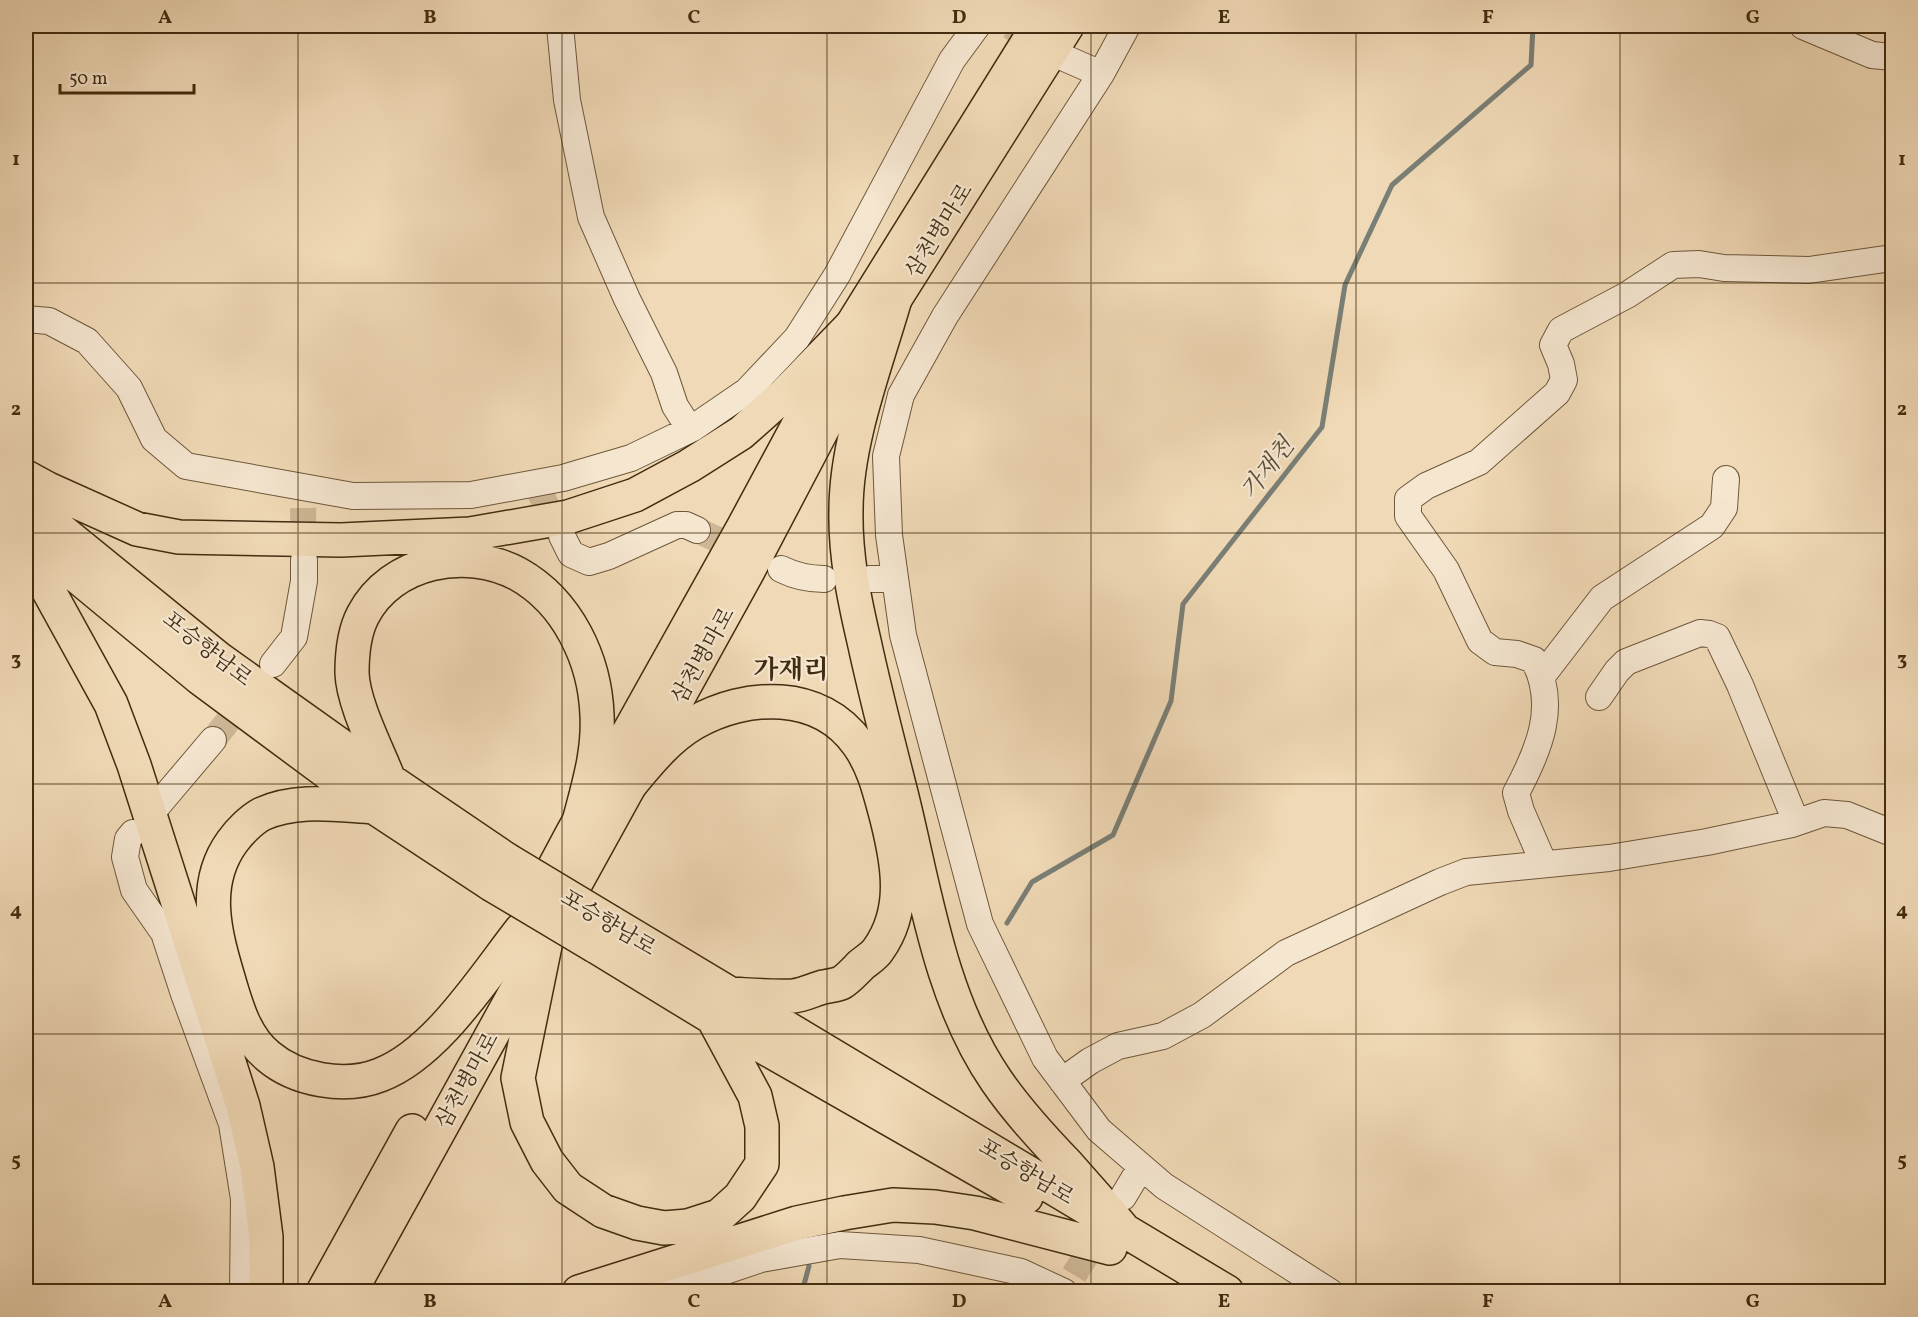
<svg xmlns="http://www.w3.org/2000/svg" width="1918" height="1317" viewBox="0 0 1918 1317" font-family="Vollkorn,'Noto Serif KR',serif">
<style>
.lines{fill:none;stroke-linecap:round;stroke-linejoin:round}
.stream{stroke:#7a7f76;stroke-width:5}
.minor-tunnel{stroke:#cdb695;stroke-width:26;stroke-dasharray:26 13;stroke-linecap:butt}
.minor-casing{stroke:#6e573a;stroke-width:28}
.major-casing{stroke:#422c10;stroke-width:36}
.highway-casing{stroke:#422c10;stroke-width:36}
.minor{stroke:#f5e6d0;stroke-width:26}
.major{stroke:#f0d9b6;stroke-width:33}
.highway{stroke:#f0d9b6;stroke-width:33}
.highway-bridge-casing{stroke:#422c10;stroke-width:36;stroke-linecap:butt}
.highway-bridge{stroke:#f0d9b6;stroke-width:33}
.grid{fill:none;stroke:#422c10;stroke-width:1.5;stroke-opacity:0.55}
.labels{text-anchor:middle;stroke-width:4.5;stroke-linejoin:round;paint-order:stroke}
.street-label{font-size:22px;fill:#422c10;stroke:#f5e6d0}
.water-label{font-size:24px;font-style:italic;fill:#5a4f3a;stroke:#f5e6d0}
.quarter-label{font-size:26px;font-weight:bold;fill:#422c10;stroke:#f5e6d0}
.neatline{fill:none;stroke:#422c10;stroke-width:2}
.grid-label{font-size:20px;text-anchor:middle;font-weight:bold;fill:#422c10}
</style>
<rect width="100%" height="100%" fill="#f0d9b6"/>
<filter id="stains"><feTurbulence type="fractalNoise" baseFrequency=".00333" numOctaves="4"/><feColorMatrix values="0 0 0 0 .2 0 0 0 0 .09 0 0 0 0 .02 0 0 0 .5 -.17"/></filter>
<radialGradient id="worn" r=".72"><stop offset=".6" stop-color="#630" stop-opacity="0"/><stop offset="1" stop-color="#630" stop-opacity=".3"/></radialGradient>
<g class="lines">
<!-- stream -->
<path class="stream" d="M 1007,923 L 1032,882 L 1113,835 L 1171,701 L 1183,604 L 1322,427 L 1345,285 L 1392,185 L 1531,65 L 1533,26
M 802,1292 L 809,1266"/>
<!-- minor-tunnel -->
<path class="minor-tunnel" d="M 1010,26 L 1047,48
M 539,491 L 561,534
M 303,508 L 304,556
M 697,530 L 748,554
M 213,740 L 251,692
M 1074,1275 L 1102,1230"/>
<!-- minor casing -->
<g class="minor-casing">
<path id="minor" d="M 560,26 L 567,100 L 591,217 L 627,299 L 664,373 L 675,406 L 684,420 L 693,428
M 1127,26 L 1101,74 L 945,316 L 901,395 L 886,456 L 889,535 L 903,635 L 980,924 L 1045,1058 L 1099,1130 L 1164,1186 L 1330,1292
M 1803,26 L 1872,55 L 1892,57
M 1060,56 L 1101,74
M 26,319 L 49,321 L 87,341 L 129,388 L 154,439 L 186,466 L 353,496 L 471,495 L 563,478 L 631,458 L 693,428 L 747,391 L 797,338 L 837,275 L 952,60 L 977,26
M 562,536 L 571,554 L 589,562 L 609,556 L 677,525 L 686,525 L 697,530
M 781,569 C 795,576 808,579 824,579
M 870,579 L 895,579
M 273,664 L 294,637 L 304,581 L 304,560
M 1542,676 L 1602,598 L 1712,526 L 1724,508 L 1726,479
M 1599,697 L 1617,671 L 1626,662 L 1700,633 L 1709,634 L 1717,637 L 1740,685 L 1796,822
M 158,805 L 213,740
M 133,833 L 128,839 L 125,857 L 134,890 L 164,933 L 184,994 L 232,1124 L 244,1199 L 243,1292
M 1544,864 L 1521,811 L 1516,793 C 1539,750 1558,706 1534,660 L 1517,654 L 1495,652 L 1480,641 L 1446,570 L 1408,516 L 1408,499 L 1426,486 L 1479,462 L 1557,393 L 1564,380 L 1561,364 L 1553,345 L 1561,330 L 1627,295 L 1673,265 L 1699,264 L 1724,268 L 1809,270 L 1892,258
M 1062,1081 L 1090,1061 L 1118,1046 L 1163,1036 L 1202,1015 L 1286,953 L 1440,882 L 1466,872 L 1609,858 L 1707,842 L 1792,824 L 1824,813 L 1847,815 L 1892,833
M 1123,1197 L 1141,1167
M 663,1292 L 761,1259 L 840,1245 L 919,1250 L 1021,1272 L 1064,1292"/>
</g>
<!-- major casing -->
<g class="major-casing">
<path id="major" d="M 532,909 L 572,834 L 744,526 L 852,325 L 1038,26
M 323,1292 L 412,1131
M 350,1292 L 748,571 L 822,430 L 895,299 L 1067,26"/>
</g>
<!-- highway casing -->
<g class="highway-casing">
<path id="highway" d="M 895,299 C 876,365 846,441 846,510 C 845,555 854,598 864,641 C 875,692 888,742 901,793 C 925,889 939,997 996,1080 C 1017,1111 1042,1138 1068,1165 C 1087,1186 1106,1208 1124,1230
M 26,477 L 48,489 L 137,529 L 179,537 L 341,540 L 470,534 L 568,517 L 635,495 L 689,466 L 741,433 L 785,394 L 852,325
M 26,502 L 219,659 L 389,780 L 507,860
M 26,534 L 200,678 L 374,807 L 491,884
M 26,555 L 41,577 L 111,704 L 134,765 L 243,1106 L 257,1167 L 266,1237 L 266,1292
M 389,780 C 378,751 353,704 352,673 C 352,654 354,632 363,615 C 391,561 466,546 518,574 C 568,602 595,660 597,715 C 599,751 589,784 580,818
M 629,786 C 648,763 668,738 694,723 C 746,693 820,690 858,744 C 874,766 880,793 887,819 C 898,863 907,910 878,950 C 874,956 867,960 861,965 C 855,971 848,979 841,983 C 836,985 829,986 823,987 C 813,990 803,995 793,996 C 772,997 750,995 729,994
M 374,807 C 337,805 297,798 262,814 C 251,820 239,832 232,842 C 201,885 215,934 229,981 C 237,1008 245,1037 268,1056 C 296,1080 345,1089 380,1075 C 436,1054 484,977 521,930
M 610,922 L 1227,1292
M 547,936 L 518,1078 L 527,1122 L 547,1161 L 568,1188 L 603,1211 L 637,1223 L 664,1228 L 688,1226 L 719,1216 L 740,1197 L 762,1164 L 762,1126 L 755,1096 L 713,1018
M 595,946 L 713,1018 L 1026,1197
M 579,1292 L 797,1223 L 844,1213 L 893,1205 L 935,1207 L 975,1213 L 1110,1248"/>
</g>
<!-- minor -->
<use href="#minor" class="minor"/>
<!-- major -->
<use href="#major" class="major"/>
<!-- highway -->
<use href="#highway" class="highway"/>
<!-- highway-bridge casing -->
<g class="highway-bridge-casing">
<path id="highway-bridge" d="M 507,860 L 610,922
M 491,884 L 595,946"/>
</g>
<!-- highway-bridge -->
<use href="#highway-bridge" class="highway-bridge"/>
</g>
<!-- grid -->
<path class="grid" d="M 298,26 L 298,1292M 562,26 L 562,1292M 827,26 L 827,1292M 1091,26 L 1091,1292M 1356,26 L 1356,1292M 1620,26 L 1620,1292M 26,283 L 1892,283M 26,533 L 1892,533M 26,784 L 1892,784M 26,1034 L 1892,1034"/>
<g class="labels">
<!-- street labels -->
<g class="street-label">
<text transform="translate(938 230) rotate(-58)" y="8">삼천병마로</text>
<text transform="translate(208 648) rotate(38)" y="8">포승향남로</text>
<text transform="translate(702 655) rotate(-61)" y="8">삼천병마로</text>
<text transform="translate(609 922) rotate(31)" y="8">포승향남로</text>
<text transform="translate(466 1080) rotate(-61)" y="8">삼천병마로</text>
<text transform="translate(1027 1171) rotate(31)" y="8">포승향남로</text>
</g>
<!-- water labels -->
<g class="water-label">
<text transform="translate(1267 468) rotate(-52)" y="8">가재천</text>
</g>
<!-- quarter labels -->
<g class="quarter-label">
<text x="791" y="678">가재리</text>
</g>
</g>
<!-- margin -->
<rect width="1918" height="1317" fill="none" stroke="#f0d9b6" stroke-width="66"/>
<!-- scale -->
<path d="M60 84v9h134v-9" fill="none" stroke="#422c10" stroke-width="3"/>
<text x="69" y="84" font-size="18" fill="#422c10" stroke="#f5e6d0" stroke-width="4.5" paint-order="stroke">50 m</text>
<rect x="33" y="33" width="1852" height="1251" class="neatline"/>
<g class="grid-label">
<text x="165" y="23">A</text>
<text x="430" y="23">B</text>
<text x="694" y="23">C</text>
<text x="959" y="23">D</text>
<text x="1224" y="23">E</text>
<text x="1488" y="23">F</text>
<text x="1753" y="23">G</text>
<text x="16" y="165">1</text>
<text x="1902" y="165">1</text>
<text x="16" y="415">2</text>
<text x="1902" y="415">2</text>
<text x="16" y="665">3</text>
<text x="1902" y="665">3</text>
<text x="16" y="916">4</text>
<text x="1902" y="916">4</text>
<text x="16" y="1166">5</text>
<text x="1902" y="1166">5</text>
<text x="165" y="1307">A</text>
<text x="430" y="1307">B</text>
<text x="694" y="1307">C</text>
<text x="959" y="1307">D</text>
<text x="1224" y="1307">E</text>
<text x="1488" y="1307">F</text>
<text x="1753" y="1307">G</text>
</g>
<rect width="100%" height="100%" filter="url(#stains)"/>
<rect width="100%" height="100%" fill="url(#worn)"/>
</svg>
